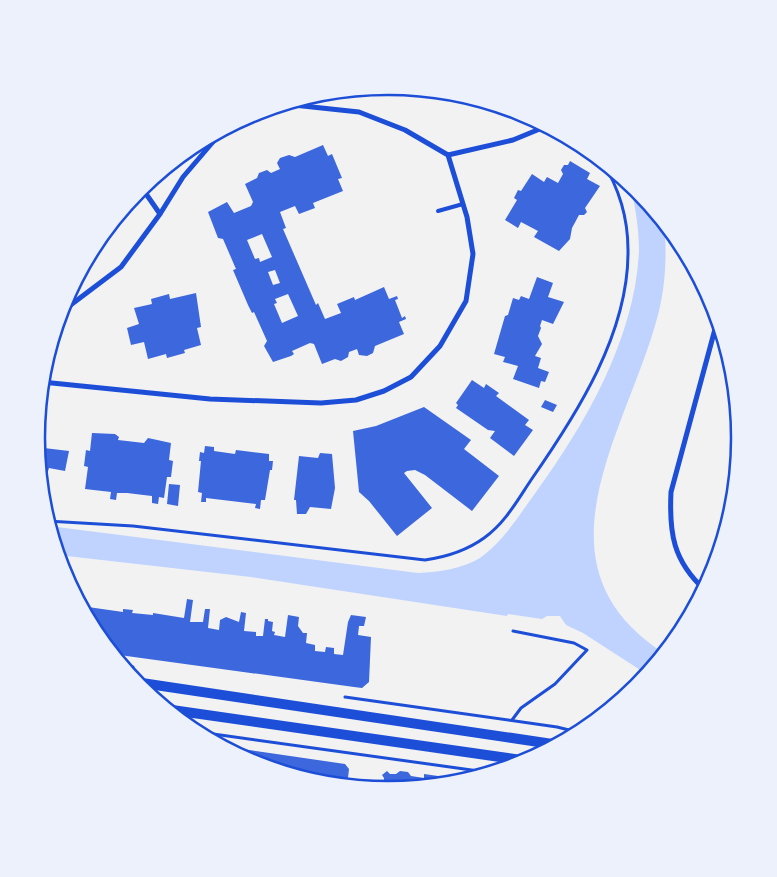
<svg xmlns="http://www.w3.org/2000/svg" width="777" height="877" viewBox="0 0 777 877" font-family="'Source Serif 4',serif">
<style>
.water{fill:#bfd3fe}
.building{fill:#3d67dc;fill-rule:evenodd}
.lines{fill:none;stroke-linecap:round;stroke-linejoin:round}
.path{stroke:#1d4ed8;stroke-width:3}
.service{stroke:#1d4ed8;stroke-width:4}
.minor{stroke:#1d4ed8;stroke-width:5}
.secondary{stroke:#1d4ed8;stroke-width:10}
.rim{fill:none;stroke:#1d4ed8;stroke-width:2.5}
</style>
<rect width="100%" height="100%" fill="#f2f2f2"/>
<!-- water -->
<path class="water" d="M 630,183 L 664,221 C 667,253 666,284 658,315 C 628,430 526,565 665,654 L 648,675 L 583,633 L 566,625 L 560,616 L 547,616 L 542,619 L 508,614 L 507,616 L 251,577 L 58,555 L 49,526 L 418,573 C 439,572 462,569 480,558 C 504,541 519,515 536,492 C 586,423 635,338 639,251 C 639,228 635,205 630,183 Z"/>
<!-- building -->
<path class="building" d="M 323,145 L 328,156 L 332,154 L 342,178 L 338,179 L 343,191 L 313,203 L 315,208 L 299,214 L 295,206 L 280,212 L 286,228 L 283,229 L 316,305 L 318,303 L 325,319 L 341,313 L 337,304 L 354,297 L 355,300 L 384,287 L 389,299 L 397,296 L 398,299 L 395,300 L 402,318 L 405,316 L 406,319 L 399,322 L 404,334 L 375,346 L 373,353 L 367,356 L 359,355 L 357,349 L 349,352 L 348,357 L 341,361 L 335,359 L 322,364 L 314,344 L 310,343 L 292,351 L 294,354 L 291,356 L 273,362 L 264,346 L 267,341 L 254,312 L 252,313 L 248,305 L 233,270 L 236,269 L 223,239 L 218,238 L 208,212 L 227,202 L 234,213 L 251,206 L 253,202 L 245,184 L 257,178 L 259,173 L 267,170 L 271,173 L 280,169 L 277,163 L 280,158 L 289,155 L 295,157 ZM 262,234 L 272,257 L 260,262 L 259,258 L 255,259 L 247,240 ZM 275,270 L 280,283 L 273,285 L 268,272 ZM 288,294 L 298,316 L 282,323 L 274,304 L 277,303 L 275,299 Z
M 570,161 L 590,173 L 587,179 L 600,186 L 585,208 L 587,212 L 584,215 L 579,215 L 572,228 L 570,239 L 559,251 L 534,237 L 538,231 L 521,222 L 518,228 L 505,220 L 517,200 L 514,198 L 518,190 L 521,191 L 532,174 L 544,182 L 547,177 L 558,183 L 563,174 L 561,170 L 564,165 L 568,165 Z
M 537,277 L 553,283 L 548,297 L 564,302 L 553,324 L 542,320 L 540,326 L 541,328 L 538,336 L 542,344 L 535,356 L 541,358 L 538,368 L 549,372 L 545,382 L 541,381 L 539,388 L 513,379 L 518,366 L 503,362 L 505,357 L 494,354 L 505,316 L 508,315 L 513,298 L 519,300 L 521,296 L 529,299 Z
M 196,293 L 201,327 L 197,328 L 201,345 L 184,350 L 185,353 L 167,358 L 166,354 L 148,359 L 144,342 L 131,345 L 127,328 L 139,324 L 134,308 L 152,304 L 151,299 L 169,294 L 170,299 Z
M 472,380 L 484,388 L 486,384 L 499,393 L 496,396 L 529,420 L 525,425 L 533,430 L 514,456 L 490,438 L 495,431 L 488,430 L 456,408 L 458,405 L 456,403 Z
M 545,400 L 557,405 L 553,412 L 541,407 Z
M 424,407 L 471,440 L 464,449 L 499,476 L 472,511 L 425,475 L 415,470 L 407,471 L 404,473 L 432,508 L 397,536 L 369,501 L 359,492 L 353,431 L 376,426 Z
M 38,423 L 45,428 L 42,445 L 44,448 L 69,451 L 65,471 L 49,468 L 42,491 L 36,438 Z
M 92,433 L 115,434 L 119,437 L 118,440 L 144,443 L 148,438 L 171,443 L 169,460 L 173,461 L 171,477 L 167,477 L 164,498 L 159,497 L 158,504 L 152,503 L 152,496 L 127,493 L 117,493 L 116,500 L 110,499 L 111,492 L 85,489 L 88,467 L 84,466 L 86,450 L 90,451 Z
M 205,446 L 214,447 L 214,451 L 235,454 L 236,450 L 269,454 L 269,461 L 273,461 L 272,470 L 270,470 L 265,500 L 261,500 L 260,509 L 255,508 L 256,504 L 206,498 L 206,502 L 201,502 L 202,493 L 198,492 L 201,461 L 199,461 L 200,452 L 204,453 Z
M 320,453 L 332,454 L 335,488 L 331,509 L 310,507 L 306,514 L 297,514 L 296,500 L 294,500 L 299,456 L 318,458 Z
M 729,459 L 739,459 L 734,507 L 730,502 Z
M 169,484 L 180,485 L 178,506 L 167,504 Z
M 187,599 L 193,600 L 190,622 L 203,622 L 205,609 L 210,609 L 208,628 L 219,630 L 220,620 L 226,617 L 239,622 L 241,612 L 246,613 L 244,631 L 256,632 L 256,636 L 263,636 L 265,619 L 268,619 L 268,621 L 273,622 L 272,631 L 275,632 L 274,635 L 285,637 L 288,615 L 299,617 L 298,626 L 303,633 L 307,633 L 306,643 L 315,645 L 315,651 L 325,652 L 326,647 L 334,648 L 334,654 L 343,655 L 348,622 L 351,615 L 366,617 L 364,626 L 359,626 L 358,635 L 371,637 L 369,682 L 362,688 L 354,687 L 112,654 L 95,634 L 81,606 L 123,612 L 123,609 L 133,610 L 132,613 L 153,615 L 153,613 L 184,618 Z
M 221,746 L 345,764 L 349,769 L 347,787 L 319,784 L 253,764 Z
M 387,771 L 390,774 L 396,774 L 400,771 L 408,772 L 411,776 L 424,778 L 424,774 L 459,779 L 462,783 L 380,790 L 380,787 L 383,787 L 384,778 L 382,775 Z"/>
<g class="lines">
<!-- path -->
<path class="path" d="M 47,521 L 133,526 L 425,560 C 446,557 466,551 484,538 C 505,523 517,501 531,480 C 577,414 629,333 628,250 C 628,217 619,188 602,161
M 121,665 L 133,667
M 345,697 L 557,727 L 581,733
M 512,720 L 521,708 L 555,684 L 587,650 L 574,643 L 513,631
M 192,731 L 493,773"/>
<!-- service -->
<path class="service" d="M 438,211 L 463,204"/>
<!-- minor -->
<path class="minor" d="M 448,155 L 513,140 L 547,126
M 142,188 L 160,214
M 60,313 L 121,267 L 160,214 L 183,177 L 224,129
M 42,382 L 210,399 L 321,403 L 356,400 L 384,391 L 411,377 L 440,346 L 466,301 L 473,254 L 467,217 L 448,155 L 405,130 L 359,112 L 284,104
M 705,590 C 673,561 669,533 671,492 L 718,318"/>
<!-- secondary -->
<path class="secondary" d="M 135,682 L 559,745
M 165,709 L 528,761"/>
</g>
<!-- crop -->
<path d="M0 0H777V877H0ZM45 438a343 343 0 1 1 686 0a343 343 0 1 1-686 0Z" fill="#edf1fc" fill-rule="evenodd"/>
<path class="rim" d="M45 438a343 343 0 1 1 686 0a343 343 0 1 1-686 0Z"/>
</svg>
